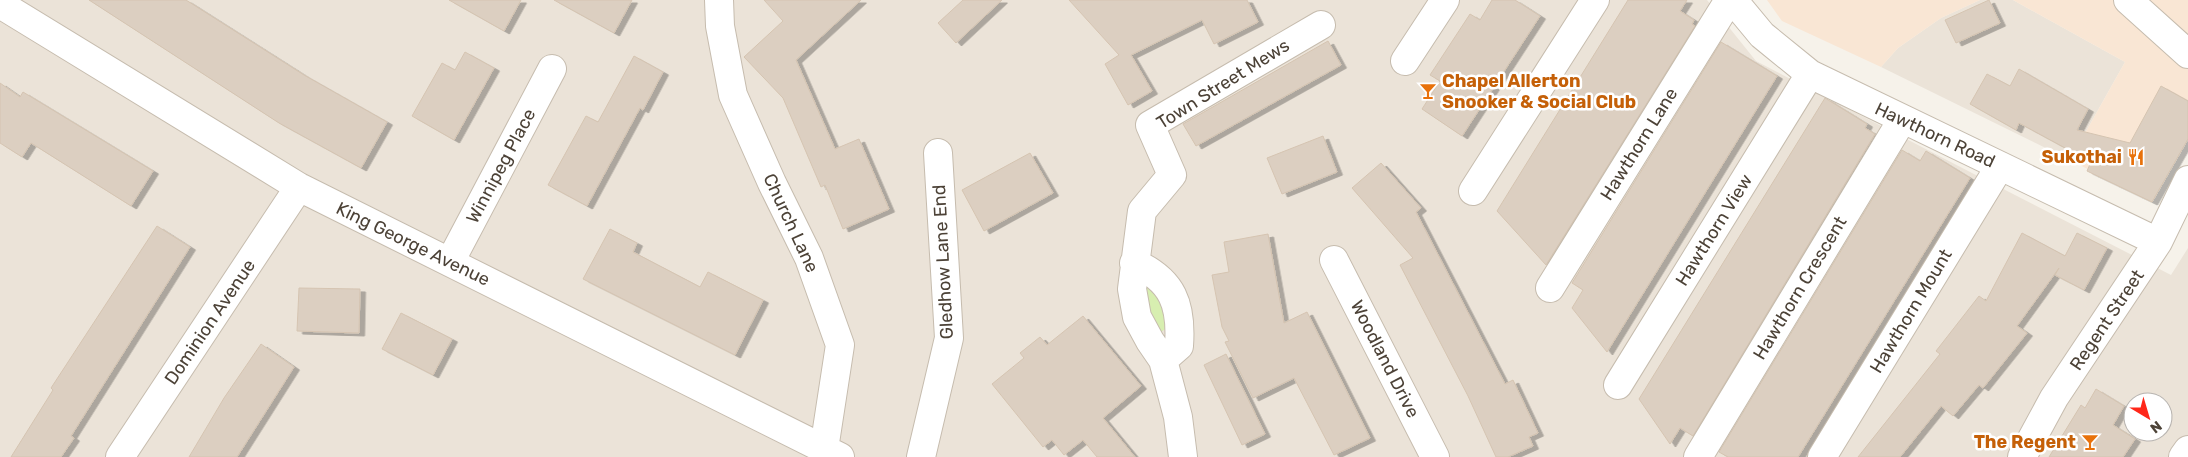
<svg xmlns="http://www.w3.org/2000/svg" width="2188" height="457" viewBox="0 0 2188 457" font-family="Rubik,sans-serif">
<style>
.residential{fill:#ebe3d8;fill-rule:evenodd}
.commercial{fill:#f9e6d4}
.green{fill:#d7eeb0}
.building{fill:#dccfc1;stroke:#d5c4b1;filter:url(#shadow)}
.lines{fill:none;stroke-linecap:round;stroke-linejoin:round}
.minor-casing{stroke:#c6bcae;stroke-width:30}
.minor{stroke:#fff;stroke-width:28}
.labels{text-anchor:middle;stroke-width:5;stroke-linejoin:round;paint-order:stroke}
.food-label{font-size:18px;font-weight:bold;fill:#c56008;stroke:#fff;text-anchor:end}
.street-label{font-size:18px;fill:#4c4237;stroke:#fff}
</style>
<defs>
<filter id="shadow"><feDropShadow dx="5.5" dy="3" stdDeviation="0" flood-color="#0004"/></filter>
</defs>
<rect width="100%" height="100%" fill="#f6f2ea"/>
<!-- residential -->
<path class="residential" d="M 0,0 L 1707,0 L 1756,61 L 1972,173 L 2171,275 L 2188,248 L 2188,457 L 0,457 ZM 2133,402 L 2163,402 L 2163,432 L 2133,432 Z
M 1980,0 L 2013,0 L 2125,62 L 2070,160 L 1881,67 L 1898,48 L 1941,18 Z"/>
<!-- commercial -->
<path class="commercial" d="M 1767,0 L 1980,0 L 1941,18 L 1898,48 L 1881,67 L 1782,21 Z
M 2013,0 L 2188,0 L 2188,139 L 2152,202 L 2070,160 L 2125,62 Z"/>
<!-- green -->
<path class="green" d="M 1156,282 L 1168,327 L 1161,332 L 1157,330 L 1146,305 L 1146,285 Z"/>
<!-- building -->
<path class="building" d="M 89,0 L 186,0 L 304,75 L 387,122 L 361,168 L 279,123 Z
M 449,0 L 521,0 L 504,31 Z
M 554,0 L 632,0 L 614,33 Z
M 764,0 L 861,0 L 796,60 L 835,149 L 859,139 L 889,209 L 843,229 L 825,185 L 821,187 L 783,98 L 744,57 L 783,21 Z
M 963,0 L 1002,0 L 956,43 L 938,23 Z
M 1069,0 L 1247,0 L 1258,22 L 1214,44 L 1202,20 L 1131,55 L 1152,91 L 1128,105 L 1105,64 L 1119,55 Z
M 1492,0 L 1515,0 L 1540,16 L 1462,136 L 1422,109 L 1440,81 L 1430,75 L 1470,14 L 1480,20 Z
M 1628,0 L 1687,0 L 1680,11 L 1694,20 L 1692,24 L 1695,26 L 1546,265 L 1497,211 Z
M 1989,0 L 2000,23 L 1956,43 L 1945,20 Z
M 1328,41 L 1341,65 L 1196,146 L 1183,124 Z
M 1721,42 L 1777,76 L 1607,352 L 1572,308 L 1583,290 L 1572,283 Z
M 465,52 L 494,68 L 454,140 L 412,116 L 442,63 L 455,70 Z
M 634,56 L 663,72 L 643,110 L 640,108 L 587,206 L 548,185 L 586,116 L 598,122 Z
M 2019,69 L 2088,109 L 2077,130 L 2130,143 L 2161,86 L 2188,101 L 2188,139 L 2152,202 L 2087,171 L 2091,162 L 2019,123 L 2016,130 L 1970,104 L 1987,74 L 2010,86 Z
M 0,83 L 20,97 L 23,92 L 153,171 L 131,206 L 31,143 L 22,157 L 0,143 Z
M 1825,98 L 1867,124 L 1865,128 L 1875,134 L 1693,436 L 1680,428 L 1670,444 L 1639,399 Z
M 1323,136 L 1337,172 L 1282,194 L 1267,158 Z
M 1902,150 L 1920,161 L 1926,151 L 1970,178 L 1798,457 L 1728,457 L 1719,452 Z
M 1030,153 L 1053,193 L 984,231 L 962,190 Z
M 1381,163 L 1421,208 L 1416,212 L 1505,384 L 1513,380 L 1538,433 L 1529,437 L 1533,446 L 1508,457 L 1496,457 L 1468,396 L 1400,265 L 1413,258 L 1352,188 Z
M 157,226 L 190,247 L 71,436 L 74,438 L 61,457 L 11,457 L 53,390 L 51,388 Z
M 610,229 L 637,243 L 633,252 L 700,287 L 708,272 L 763,300 L 735,355 L 583,279 Z
M 2022,233 L 2065,256 L 2077,233 L 2107,248 L 2084,290 L 2055,275 L 2059,268 L 2017,326 L 2027,333 L 1983,388 L 1979,385 L 1953,416 L 1941,406 L 1900,457 L 1858,457 L 1940,354 L 1936,351 L 1979,296 L 1986,301 Z
M 1268,234 L 1284,323 L 1307,312 L 1370,438 L 1334,455 L 1294,378 L 1253,398 L 1225,342 L 1229,341 L 1222,327 L 1212,275 L 1229,272 L 1224,242 Z
M 299,288 L 360,289 L 359,333 L 297,331 Z
M 401,313 L 452,339 L 433,375 L 382,349 Z
M 1083,316 L 1141,386 L 1103,418 L 1135,457 L 1097,457 L 1083,440 L 1064,455 L 1052,440 L 1043,447 L 992,384 L 1024,358 L 1020,353 L 1040,337 L 1047,345 Z
M 261,344 L 294,367 L 237,457 L 189,457 L 224,398 Z
M 1226,354 L 1265,434 L 1242,445 L 1204,365 Z
M 2096,389 L 2124,406 L 2113,425 L 2135,439 L 2123,457 L 2049,457 L 2081,405 L 2085,408 Z"/>
<g class="lines">
<!-- minor casing -->
<g class="minor-casing">
<path id="minor" d="M 719,0 L 720,26 L 733,95 L 772,183 L 809,258 L 840,345 L 824,449
M 1733,0 L 1762,35 L 1810,74 L 2158,242
M 2128,0 L 2188,54
M 0,4 L 299,187 L 840,457
M 1405,61 L 1445,0
M 1473,191 L 1595,0
M 1334,260 L 1435,457
M 450,262 L 552,69
M 1134,263 C 1173,280 1182,305 1179,346 L 1163,360
M 1550,288 L 1729,0
M 1618,385 L 1810,74
M 120,457 L 299,187
M 921,457 L 949,338 L 938,153
M 1183,457 L 1178,417 L 1163,360 L 1150,341 L 1137,317 L 1132,289 L 1142,211 L 1172,175 L 1150,125 L 1321,25
M 1698,457 L 1902,120
M 1822,457 L 2000,166
M 2022,457 L 2054,398 L 2158,242 L 2188,180
M 2183,457 L 2188,450"/>
</g>
<!-- minor -->
<use href="#minor" class="minor"/>
</g>
<!-- icons -->
<defs>
<g id="bar-bare" transform="scale(1.35)"><path d="M-6-5H6L.8 .8V4.5H3.5V6h-7V4.5H-.8V.8Z" fill="#e8710a" stroke="#fff" stroke-width="2.5" paint-order="stroke"/></g>
<g id="restaurant-bare" transform="scale(1.35)"><path d="M-5-6h1v4h1v-4h1v4h1v-4h1v5L-1.5 .5V6h-2V.5L-5-1ZM5-6V6H3V1.5H1.5Q1.5-4 5-6Z" fill="#e8710a" stroke="#fff" stroke-width="2.5" paint-order="stroke"/></g>
</defs>
<g fill-rule="evenodd">
<use href="#bar-bare" x="1428" y="91"/>
<use href="#restaurant-bare" x="2136" y="157"/>
<use href="#bar-bare" x="2090" y="442"/>
</g>
<g class="labels">
<!-- food labels -->
<g class="food-label">
<text x="1442" y="87" text-anchor="start">Chapel Allerton<tspan x="1442" dy="21">Snooker &amp; Social Club</tspan></text>
<text x="2122" y="163">Sukothai</text>
<text x="2076" y="448">The Regent</text>
</g>
<!-- street labels -->
<g class="street-label">
<text transform="translate(1223 84) rotate(-32)" y="6">Town Street Mews</text>
<text transform="translate(1935 135) rotate(25)" y="6">Hawthorn Road</text>
<text transform="translate(1639 144) rotate(-58)" y="6">Hawthorn Lane</text>
<text transform="translate(501 166) rotate(-62)" y="6">Winnipeg Place</text>
<text transform="translate(791 223) rotate(65)" y="6">Church Lane</text>
<text transform="translate(1714 230) rotate(-58)" y="6">Hawthorn View</text>
<text transform="translate(413 244) rotate(26)" y="6">King George Avenue</text>
<text transform="translate(943 262) rotate(-93)" y="6">Gledhow Lane End</text>
<text transform="translate(1800 288) rotate(-59)" y="6">Hawthorn Crescent</text>
<text transform="translate(1911 311) rotate(-59)" y="6">Hawthorn Mount</text>
<text transform="translate(2107 320) rotate(-56)" y="6">Regent Street</text>
<text transform="translate(210 322) rotate(-56)" y="6">Dominion Avenue</text>
<text transform="translate(1385 359) rotate(63)" y="6">Woodland Drive</text>
</g>
</g>
<!-- north arrow -->
<g transform="translate(2148 417) rotate(142)"><circle r="24" fill="#ffffff" stroke="#b7b3af"/>
<path d="M0-4L9 19L0 12L-9 19Z" fill="#ff2719"/>
<text y="-8" font-size="14" font-weight="bold" text-anchor="middle" fill="#4c4237">N</text>
</g>
</svg>
